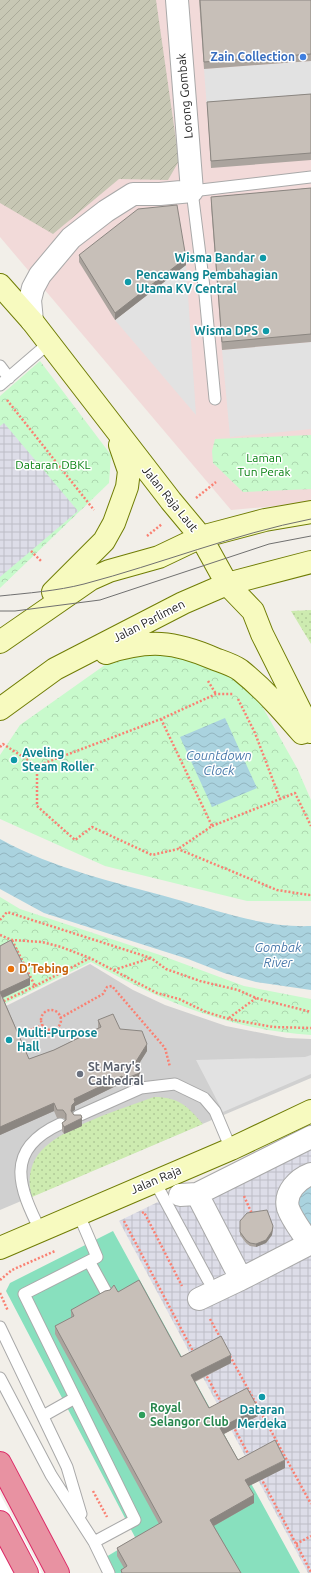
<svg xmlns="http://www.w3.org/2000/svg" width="311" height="1573" viewBox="0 0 311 1573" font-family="Ubuntu,sans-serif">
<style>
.commercial{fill:#f2dad9}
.religious{fill:#d0d0d0}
.construction{fill:url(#construction-furrows)}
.grass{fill:url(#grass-dots)}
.park{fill:url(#park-crowns)}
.pitch{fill:#88e0be}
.parking{fill:#e2e2e2}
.plaza{fill:url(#plaza-grid)}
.water{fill:url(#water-waves)}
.pier{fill:#fff}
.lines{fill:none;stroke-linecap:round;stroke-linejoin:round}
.lane-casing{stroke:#a9a9a9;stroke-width:13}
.street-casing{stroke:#a9a9a9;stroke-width:24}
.secondary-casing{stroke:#707d05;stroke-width:24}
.highway-casing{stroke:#dc2a67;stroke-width:24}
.path{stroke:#fa8072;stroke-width:2.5;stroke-dasharray:2 2;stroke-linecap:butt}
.lane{stroke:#fff;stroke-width:11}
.street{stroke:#fff;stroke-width:22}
.secondary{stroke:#f7fabf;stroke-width:22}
.highway{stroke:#e892a2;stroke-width:22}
.tram{stroke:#707070;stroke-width:1}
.wall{fill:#aba49e}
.shaded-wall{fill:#8b8681}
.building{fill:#c7bfb8;stroke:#8b8681}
.shop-dot{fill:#3f7fe0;stroke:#fff;stroke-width:1.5}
.culture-dot{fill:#0f9aa8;stroke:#fff;stroke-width:1.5}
.food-dot{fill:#e8710a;stroke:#fff;stroke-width:1.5}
.worship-dot{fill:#6b7280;stroke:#fff;stroke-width:1.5}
.leisure-dot{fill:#2e9e5b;stroke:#fff;stroke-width:1.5}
.labels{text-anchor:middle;stroke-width:3;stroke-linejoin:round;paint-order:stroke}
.shop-label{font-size:12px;font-weight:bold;fill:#366cbe;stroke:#fff;text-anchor:end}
.street-label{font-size:12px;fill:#222;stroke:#fff}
.culture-label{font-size:12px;font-weight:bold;fill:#0d838f;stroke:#fff;text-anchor:start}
.park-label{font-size:12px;fill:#0c8416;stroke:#fff}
.food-label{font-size:12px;font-weight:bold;fill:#c56008;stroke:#fff;text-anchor:start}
.worship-label{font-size:12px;font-weight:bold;fill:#5b616d;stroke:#fff;text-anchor:start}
.leisure-label{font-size:12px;font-weight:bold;fill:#27864d;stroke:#fff;text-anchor:start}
.water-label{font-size:13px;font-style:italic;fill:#4a7aab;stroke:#fff}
</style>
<defs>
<pattern id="construction-furrows" width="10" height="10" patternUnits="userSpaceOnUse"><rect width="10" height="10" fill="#c7c7b4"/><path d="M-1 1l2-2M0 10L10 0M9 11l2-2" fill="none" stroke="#abab9a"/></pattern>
<pattern id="grass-dots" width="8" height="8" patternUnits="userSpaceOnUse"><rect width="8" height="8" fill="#cdebb0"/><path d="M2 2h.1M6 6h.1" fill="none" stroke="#b0c997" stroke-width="1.8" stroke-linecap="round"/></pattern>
<pattern id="park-crowns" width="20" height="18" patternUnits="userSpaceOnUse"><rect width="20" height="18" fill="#c8facc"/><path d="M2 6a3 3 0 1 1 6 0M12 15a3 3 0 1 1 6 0" fill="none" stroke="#acd6af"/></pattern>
<pattern id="plaza-grid" width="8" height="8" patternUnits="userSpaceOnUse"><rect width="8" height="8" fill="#dddde8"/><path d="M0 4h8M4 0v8" fill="none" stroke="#bdbdc7"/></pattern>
<pattern id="water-waves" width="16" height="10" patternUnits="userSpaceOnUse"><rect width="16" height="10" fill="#aad3df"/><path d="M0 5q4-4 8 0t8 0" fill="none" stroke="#92b5bf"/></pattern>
</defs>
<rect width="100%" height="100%" fill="#f2efe9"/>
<!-- commercial -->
<path class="commercial" d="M 0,0 L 311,0 L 311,503 L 231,510 L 0,237 Z"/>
<!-- religious -->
<path class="religious" d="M 90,964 L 133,990 L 165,1005 L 226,1026 L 287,1038 L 311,1039 L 311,1078 L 0,1210 L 0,1009 Z"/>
<!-- construction -->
<path class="construction" d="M 0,0 L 156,0 L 179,161 L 168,180 L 119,179 L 53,234 L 0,203 Z"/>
<!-- grass -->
<path class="grass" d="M 311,610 L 311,644 L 291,611 Z
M 154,1097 C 179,1097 187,1106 203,1124 L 32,1197 C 27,1181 30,1163 41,1151 C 64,1126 122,1109 154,1097 Z"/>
<!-- park -->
<path class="park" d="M 40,361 L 111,455 L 109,483 L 0,588 L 0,396 Z
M 311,435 L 311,489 L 243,492 L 213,463 L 212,451 L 215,439 Z
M 170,652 L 224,668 L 253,690 L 297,768 L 311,800 L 311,901 L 247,901 L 105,866 L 0,819 L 0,755 L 20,725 L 119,655 Z
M 0,897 L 20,909 L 160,955 L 244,986 L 311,999 L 311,1035 C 230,1030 161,1001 91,962 L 0,1006 Z"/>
<!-- pitch -->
<path class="pitch" d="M 113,1231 L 300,1573 L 115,1573 L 106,1557 L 136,1539 L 6,1291 L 10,1283 Z"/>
<!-- parking -->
<path class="parking" d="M 311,61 L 311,100 L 207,109 L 204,69 Z
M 186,265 L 196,415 L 115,320 Z
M 311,342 L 311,429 L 230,437 L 222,350 Z
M 311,1055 L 311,1074 L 223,1112 L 196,1060 L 305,1057 Z"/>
<!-- plaza -->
<path class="plaza" d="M 4,423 L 78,511 L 0,577 L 0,426 Z
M 311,1127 L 311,1573 L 308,1573 L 119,1221 Z"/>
<!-- water -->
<path class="water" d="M 225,718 L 257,788 L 212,807 L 180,737 Z
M 0,839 C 54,869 115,882 175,899 C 219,911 265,928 311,926 L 311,990 L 256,982 L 224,973 L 188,959 L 44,913 L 0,889 Z
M 311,1183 L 311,1226 C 298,1220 298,1211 296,1197 Z"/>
<!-- pier -->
<path class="pier" d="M 0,1494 L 42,1573 L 0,1573 Z"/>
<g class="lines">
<!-- lane casing -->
<g class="lane-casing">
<path id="lane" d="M 0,366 L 9,378
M 0,385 L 49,343
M 215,399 L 205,295 L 192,191 L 311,177
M 78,1116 L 141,1088 L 175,1084 L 204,1098 L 215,1111 L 231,1149
M 154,1180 L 208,1280
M 79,1215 L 97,1257 L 24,1294 L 135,1520 L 94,1542
M 41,1232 C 19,1188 3,1150 60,1124
M 89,1261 L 106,1292
M 0,1327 L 67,1467 L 81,1514
M 0,1378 L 51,1475 L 94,1542 L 109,1573
M 43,1416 L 75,1398"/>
</g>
<!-- street casing -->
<g class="street-casing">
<path id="street" d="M 32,321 L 30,300 L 33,288 L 40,275 L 71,238 L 106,211 L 133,194 L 160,194 L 192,191 L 177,0
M 197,1194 L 241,1279
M 180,1195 L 197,1194 L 311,1137
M 309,1243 C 303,1233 292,1220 288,1208 C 284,1192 298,1179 311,1174
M 199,1299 L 241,1279 L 311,1243"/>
</g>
<!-- secondary casing -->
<g class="secondary-casing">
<path id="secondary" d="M 0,285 L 32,321 L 171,501 L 201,537 L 227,584 L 253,611 L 262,634 L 311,732
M 53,592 L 104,541 L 114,523 L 127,487 L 129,471 L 120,445
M 0,642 L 91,579 L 109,571 L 159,557 L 201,537 L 265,520 L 311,512
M 106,653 C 148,639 174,641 215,659 C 223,662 233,665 240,670 C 264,689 283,711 302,733
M 0,709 L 55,669 L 183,603 L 227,584 L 311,562
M 0,1248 L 231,1149 L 311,1111"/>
</g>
<!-- highway casing -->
<g class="highway-casing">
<path id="highway" d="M 0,1463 L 58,1573
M 0,1522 L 27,1573"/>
</g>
<!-- path -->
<path class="path" d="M 7,400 L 94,510
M 196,498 L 216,482
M 147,536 L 162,524
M 31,551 L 41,561
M 208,681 L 216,694
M 238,699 L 255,733 L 280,799 L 295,793 L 311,826
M 161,719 L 212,826 L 178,849
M 0,747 L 3,744 L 37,766 L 161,719 L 216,694 L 233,694
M 37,766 L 37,806 L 75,840 L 92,827 L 152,855 L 178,849 L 277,890 L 309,895 L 311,893
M 212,826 L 280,799
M 0,920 L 7,912 L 151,958 L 166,969 L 200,981 L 238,990 L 256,998 L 311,1012
M 0,935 L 12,940 L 42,942 L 61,947 L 90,958 L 157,993 L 179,999 L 206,1012 L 229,1019 L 273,1027 L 311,1028
M 114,970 L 151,958
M 35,986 L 90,958
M 0,1003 L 35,986 L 12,940
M41 1020a10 10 0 1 1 20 0a10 10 0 1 1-20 0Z
M 60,1018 L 103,994 L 107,987 L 112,986 L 165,1048 L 170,1067
M 229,1018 L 256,998
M 30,1030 L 42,1025
M 244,1196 L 252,1214
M 142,1213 L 144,1212 L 182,1286
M 124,1221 L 194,1353
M 0,1280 L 12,1270 L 55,1251
M 0,1293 L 8,1311
M 210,1319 L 221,1339
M 230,1356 L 311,1504
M 205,1373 L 222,1404
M 233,1426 L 250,1457
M 261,1478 L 311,1572
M 93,1491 L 107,1517
M 296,1544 L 311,1536"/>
<!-- lane -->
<use href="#lane" class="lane"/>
<!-- street -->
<use href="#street" class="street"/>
<!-- secondary -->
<use href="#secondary" class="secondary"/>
<!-- highway -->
<use href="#highway" class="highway"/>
<!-- tram -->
<path class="tram" d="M 0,596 C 28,593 57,591 84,584 C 160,564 234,534 311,519
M 0,611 L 15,611 L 100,600 L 269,544 L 311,536"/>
</g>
<!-- wall -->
<path class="wall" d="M 199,0 L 311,0 L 311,61 L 204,69 Z
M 311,94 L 311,160 L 211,168 L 207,102 Z
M 311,188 L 311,342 L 222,350 L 211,205 L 211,197 Z
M 79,255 L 186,265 L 115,320 L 79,262 Z
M 0,946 L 30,985 L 3,998 L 29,1059 L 54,1050 L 98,1028 L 98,1020 L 120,1029 L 147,1051 L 137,1067 L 140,1080 L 124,1087 L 122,1083 L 75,1106 L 75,1110 L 72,1112 L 82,1126 L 64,1134 L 62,1131 L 62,1123 L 66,1120 L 63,1118 L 57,1118 L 54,1111 L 0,1135 Z
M 240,1221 L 273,1229 L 272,1235 L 266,1243 L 256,1247 L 250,1246 L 246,1243 L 240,1235 Z
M 118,1292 L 181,1357 L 231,1363 L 195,1382 L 209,1408 L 258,1416 L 224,1434 L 238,1460 L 285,1468 L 249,1486 L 254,1503 L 214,1526 L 241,1573 L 121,1573 L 121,1570 L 124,1568 L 117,1556 L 117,1548 L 159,1524 L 55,1334 L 55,1326 L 71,1318 L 71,1310 Z"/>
<!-- shaded-wall -->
<path class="shaded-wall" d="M 186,258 L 186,265 L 115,320 L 115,313 Z
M 30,978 L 30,985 L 0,999 L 0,992 Z
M 147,1044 L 147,1051 L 135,1070 L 135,1063 Z
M 140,1073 L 140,1080 L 124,1087 L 124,1079 Z
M 122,1076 L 122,1083 L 75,1106 L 75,1110 L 72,1112 L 71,1111 L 72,1105 L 74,1099 Z
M 54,1103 L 54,1111 L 0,1135 L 0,1127 Z
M 82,1118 L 82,1126 L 64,1134 L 64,1127 Z
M 273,1226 L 272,1235 L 266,1243 L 256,1247 L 256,1244 Z
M 231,1355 L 231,1363 L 191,1383 L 191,1375 Z
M 258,1408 L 258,1416 L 220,1436 L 220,1428 Z
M 285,1460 L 285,1468 L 245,1488 L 245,1480 Z
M 254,1495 L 254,1503 L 210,1528 L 210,1520 Z"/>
<!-- building -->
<path class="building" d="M 200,0 L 311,0 L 311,54 L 204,62 Z
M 311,94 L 311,153 L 211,161 L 207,102 Z
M 311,188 L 311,334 L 222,342 L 211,197 Z
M 177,205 L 186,258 L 115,313 L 79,255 L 138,209 Z
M 11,940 L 30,978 L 0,992 L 29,1059 L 54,1050 L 101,1027 L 98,1020 L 113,1014 L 120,1029 L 142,1031 L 147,1044 L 135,1063 L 140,1073 L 124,1079 L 122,1076 L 74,1099 L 75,1102 L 72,1105 L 71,1111 L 74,1115 L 81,1115 L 82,1118 L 64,1127 L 62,1123 L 66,1120 L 66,1114 L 63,1110 L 57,1110 L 54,1103 L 0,1127 L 0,946 Z
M 267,1210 L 273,1226 L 272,1231 L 266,1240 L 256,1244 L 250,1243 L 246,1240 L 240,1232 L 240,1221 L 247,1213 Z
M 139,1280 L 181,1357 L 221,1336 L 231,1355 L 191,1375 L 209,1408 L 247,1388 L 258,1408 L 220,1428 L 238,1460 L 275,1440 L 285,1460 L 245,1480 L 254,1495 L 210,1520 L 241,1573 L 122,1573 L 121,1570 L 127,1566 L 117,1548 L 162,1522 L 55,1326 L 74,1316 L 71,1310 L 105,1291 L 110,1290 L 114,1285 L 118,1292 Z"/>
<!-- markers -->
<circle class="shop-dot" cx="303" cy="57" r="4"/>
<g class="culture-dot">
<circle cx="263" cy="258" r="4"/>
<circle cx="128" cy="282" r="4"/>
<circle cx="266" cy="331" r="4"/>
<circle cx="14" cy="760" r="4"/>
<circle cx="9" cy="1040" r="4"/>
<circle cx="262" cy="1397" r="4"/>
</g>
<circle class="food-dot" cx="11" cy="969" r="4"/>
<circle class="worship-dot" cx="80" cy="1074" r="4"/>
<circle class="leisure-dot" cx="142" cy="1415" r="4"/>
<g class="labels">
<!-- shop labels -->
<g class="shop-label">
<text x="295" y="61">Zain Collection</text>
</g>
<!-- street labels -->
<g class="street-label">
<text transform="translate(185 96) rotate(-95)" y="4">Lorong Gombak</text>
<text transform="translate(170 499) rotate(51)" y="4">Jalan Raja Laut</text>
<text transform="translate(149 621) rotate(-27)" y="4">Jalan Parlimen</text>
<text transform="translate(156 1180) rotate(-23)" y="4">Jalan Raja</text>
</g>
<!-- culture labels -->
<g class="culture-label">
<text x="255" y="262" text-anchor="end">Wisma Bandar</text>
<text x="136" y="279">Pencawang Pembahagian<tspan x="136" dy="14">Utama KV Central</tspan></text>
<text x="258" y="335" text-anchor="end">Wisma DPS</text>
<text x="22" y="757">Aveling<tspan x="22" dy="14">Steam Roller</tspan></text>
<text x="17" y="1037">Multi-Purpose<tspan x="17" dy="14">Hall</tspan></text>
<text x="262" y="1414" text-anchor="middle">Dataran<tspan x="262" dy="14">Merdeka</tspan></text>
</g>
<!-- park labels -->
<g class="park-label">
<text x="264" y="462">Laman<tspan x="264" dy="14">Tun Perak</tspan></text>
<text x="53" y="469">Dataran DBKL</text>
</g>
<!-- food labels -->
<g class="food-label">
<text x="19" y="973">D’Tebing</text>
</g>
<!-- worship labels -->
<g class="worship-label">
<text x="88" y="1071">St Mary's<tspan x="88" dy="14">Cathedral</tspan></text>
</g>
<!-- leisure labels -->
<g class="leisure-label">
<text x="150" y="1412">Royal<tspan x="150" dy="14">Selangor Club</tspan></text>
</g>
<!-- water labels -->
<g class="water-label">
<text x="219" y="760">Countdown<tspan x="219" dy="15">Clock</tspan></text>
<text x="278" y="952">Gombak<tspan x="278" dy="15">River</tspan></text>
</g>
</g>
</svg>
